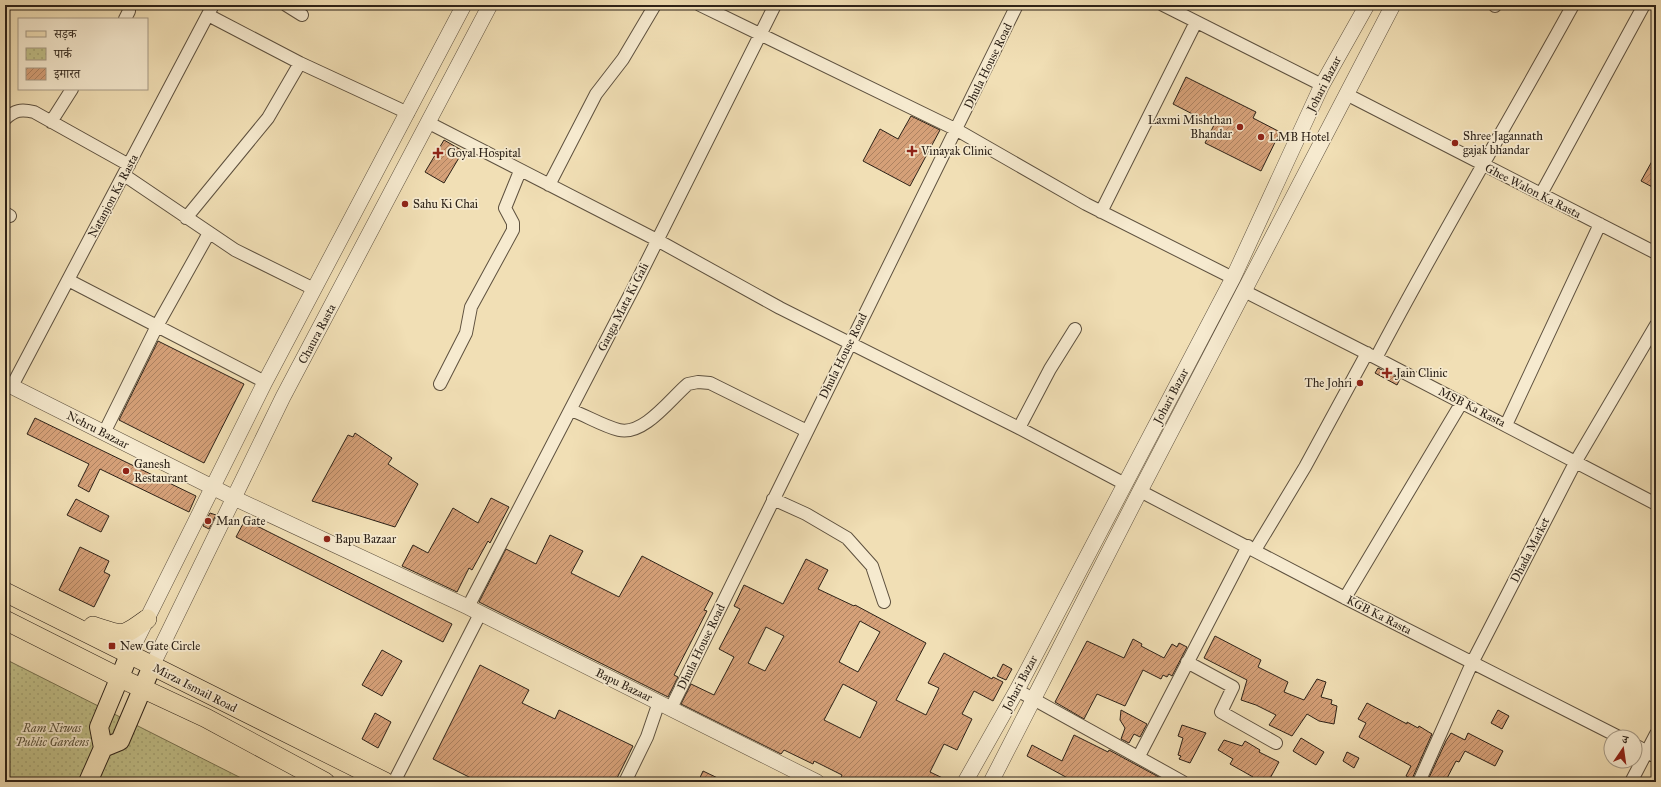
<svg xmlns="http://www.w3.org/2000/svg" width="1661" height="787" viewBox="0 0 1661 787" font-family="'IM FELL Great Primer','Noto Serif Devanagari',serif">
<style>
.park{fill:url(#park-dots);stroke:#777150}
.building{fill:url(#building-hatch);stroke:#2d2218;fill-rule:evenodd}
.lines{fill:none;stroke-linecap:round;stroke-linejoin:round}
.minor-casing{stroke:#5e513f;stroke-width:14}
.tertiary-casing{stroke:#5e513f;stroke-width:16}
.primary-casing{stroke:#2d2218;stroke-width:20}
.trunk-casing{stroke:#2d2218;stroke-width:20}
.minor{stroke:#f6eacf;stroke-width:12}
.tertiary{stroke:#f6eacf;stroke-width:15}
.primary{stroke:#f1dfb5;stroke-width:18}
.trunk{stroke:#f1dfb5;stroke-width:19}
.poi-dot{fill:#8f2418;stroke:#f6eacf;stroke-width:1.5}
.labels{text-anchor:middle;stroke-width:3.5;stroke-linejoin:round;paint-order:stroke}
.street-label{font-size:12px;fill:#2d2218;stroke:#f6eacf}
.poi-label{font-size:12px;fill:#2d2218;stroke:#f6eacf;text-anchor:start}
.park-label{font-size:12px;font-style:italic;fill:#59513a;stroke:#f6eacf}
</style>
<defs>
<pattern id="park-dots" width="8" height="8" patternUnits="userSpaceOnUse"><rect width="8" height="8" fill="#c1c089"/><path d="M2 2h.1M6 6h.1" fill="none" stroke="#a6a576" stroke-width="1.8" stroke-linecap="round"/></pattern>
<pattern id="building-hatch" width="6" height="6" patternUnits="userSpaceOnUse"><rect width="6" height="6" fill="#d5a078"/><path d="M-1 1l2-2M0 6l6-6M5 7l2-2" fill="none" stroke="#ad8261"/></pattern>
</defs>
<rect width="100%" height="100%" fill="#f1dfb5"/>
<filter id="stains"><feTurbulence type="fractalNoise" baseFrequency=".005" numOctaves="4"/><feColorMatrix values="0 0 0 0 .2 0 0 0 0 .09 0 0 0 0 .02 0 0 0 .5 -.17"/></filter>
<radialGradient id="worn" r=".72"><stop offset=".6" stop-color="#630" stop-opacity="0"/><stop offset="1" stop-color="#630" stop-opacity=".3"/></radialGradient>
<!-- park -->
<path class="park" d="M 5,659 L 249,782 L 5,782 Z"/>
<!-- building -->
<path class="building" d="M 1186,77 L 1256,112 L 1253,118 L 1280,132 L 1261,171 L 1205,143 L 1214,125 L 1173,104 Z
M 911,116 L 940,130 L 910,186 L 863,161 L 880,129 L 898,139 Z
M 444,140 L 463,151 L 444,183 L 425,172 Z
M 1656,154 L 1656,189 L 1641,181 Z
M 158,341 L 244,384 L 204,463 L 119,420 Z
M 1378,368 L 1400,379 L 1397,385 L 1375,373 Z
M 35,418 L 196,496 L 189,512 L 100,469 L 89,492 L 78,486 L 89,464 L 27,434 Z
M 355,433 L 392,458 L 388,464 L 418,484 L 395,527 L 312,501 L 348,435 L 353,437 Z
M 491,498 L 509,507 L 490,543 L 488,541 L 472,570 L 469,568 L 457,592 L 402,566 L 413,545 L 428,553 L 453,508 L 478,523 Z
M 76,499 L 109,516 L 101,532 L 67,515 Z
M 210,513 L 216,515 L 209,529 L 203,526 Z
M 245,520 L 452,624 L 443,642 L 236,537 Z
M 550,535 L 583,551 L 571,573 L 619,597 L 642,556 L 713,593 L 704,610 L 707,611 L 674,675 L 678,677 L 668,697 L 479,602 L 506,549 L 536,564 Z
M 80,547 L 109,561 L 104,572 L 110,575 L 94,607 L 59,590 Z
M 806,559 L 828,570 L 818,589 L 854,606 L 855,605 L 926,643 L 896,700 L 926,715 L 939,688 L 928,683 L 944,653 L 992,679 L 993,677 L 1003,682 L 993,701 L 974,691 L 962,714 L 972,719 L 957,750 L 944,744 L 930,772 L 951,782 L 839,782 L 842,775 L 814,761 L 813,764 L 784,750 L 781,754 L 681,704 L 691,684 L 714,695 L 734,657 L 719,649 L 740,609 L 734,606 L 744,585 L 783,604 ZM 860,621 L 880,632 L 858,672 L 839,662 ZM 766,627 L 784,636 L 765,671 L 748,663 ZM 843,684 L 877,702 L 860,738 L 824,720 Z
M 1215,636 L 1261,660 L 1258,667 L 1288,682 L 1284,692 L 1304,700 L 1317,679 L 1326,682 L 1321,697 L 1332,700 L 1331,704 L 1337,706 L 1334,724 L 1319,721 L 1307,714 L 1292,736 L 1269,725 L 1276,715 L 1256,705 L 1241,700 L 1247,680 L 1204,658 Z
M 1133,639 L 1142,644 L 1141,646 L 1164,658 L 1172,644 L 1177,647 L 1179,643 L 1187,647 L 1172,676 L 1169,674 L 1167,677 L 1163,675 L 1161,679 L 1143,670 L 1125,706 L 1097,694 L 1084,719 L 1055,702 L 1087,641 L 1124,658 Z
M 382,650 L 402,661 L 382,696 L 362,685 Z
M 1003,664 L 1012,669 L 1006,680 L 997,676 Z
M 480,665 L 529,690 L 522,703 L 555,719 L 559,710 L 633,746 L 615,782 L 479,782 L 433,759 Z
M 1367,703 L 1407,724 L 1407,722 L 1418,728 L 1419,726 L 1432,734 L 1412,779 L 1406,776 L 1411,766 L 1359,737 L 1366,723 L 1358,719 Z
M 1121,710 L 1147,724 L 1140,737 L 1134,734 L 1129,743 L 1121,739 L 1125,728 L 1120,720 Z
M 1498,710 L 1509,716 L 1502,729 L 1491,723 Z
M 375,713 L 391,722 L 378,748 L 362,739 Z
M 1182,725 L 1206,733 L 1190,763 L 1179,759 L 1181,756 L 1178,755 L 1183,738 L 1178,736 Z
M 1451,733 L 1465,740 L 1468,733 L 1503,751 L 1495,766 L 1465,751 L 1459,762 L 1456,761 L 1445,782 L 1427,782 L 1446,741 Z
M 1074,735 L 1108,752 L 1109,750 L 1168,782 L 1075,782 L 1027,756 L 1032,745 L 1062,761 Z
M 1301,738 L 1324,752 L 1316,765 L 1293,751 Z
M 1224,740 L 1242,746 L 1245,741 L 1260,750 L 1259,752 L 1279,762 L 1268,782 L 1250,782 L 1253,777 L 1230,764 L 1233,759 L 1218,750 Z
M 1347,752 L 1359,758 L 1354,768 L 1343,761 Z
M 703,771 L 726,782 L 698,782 Z"/>
<g class="lines">
<!-- minor casing -->
<g class="minor-casing">
<path id="minor" d="M 286,5 L 302,15
M 700,5 L 957,130 L 1086,204 L 1233,278
M 1163,5 L 1322,85
M 1495,6 L 1495,5
M 208,15 L 300,63 L 408,113
M 125,19 L 129,11
M 1346,94 L 1656,253
M 5,119 C 15,110 21,109 34,112 L 129,165
M 51,122 L 72,89
M 429,123 L 657,240 L 780,308 L 1019,428 L 1125,484
M 124,175 L 235,250 L 314,289
M 549,185 L 596,94 L 623,59 L 655,5
M 1541,194 L 1644,5
M 1101,212 L 1196,22
M 5,213 L 10,216
M 186,218 L 268,118 L 300,63
M 68,280 L 265,382
M 1244,291 L 1376,358 L 1656,504
M 1376,358 C 1439,238 1508,123 1573,5
M 440,384 L 466,333 L 471,307 L 513,230 L 513,223 L 505,208 L 520,171
M 12,386 L 213,5
M 571,410 C 587,416 603,426 619,430 C 644,436 671,398 688,384 L 698,382 L 710,383 L 807,431
M 1506,425 L 1600,224
M 1019,428 L 1050,369 L 1075,329
M 104,433 L 157,326 L 209,233
M 1140,491 L 1345,598 L 1619,737
M 773,499 L 806,514 L 847,538 L 872,566 L 884,602
M 1255,550 L 1305,467 L 1367,353
M 1345,598 L 1462,402
M 468,607 L 636,283 L 775,5
M 1187,662 L 1233,687 L 1221,712 L 1276,743
M 1017,690 L 1183,782
M 671,708 L 1017,5
M 1635,745 L 1656,757
M 1139,756 L 1248,546
M 394,782 L 480,614
M 625,782 L 647,737 L 659,702
M 1419,782 L 1472,663 L 1576,461 L 1656,325
M 1631,782 L 1656,734"/>
</g>
<!-- tertiary casing -->
<g class="tertiary-casing">
<path id="tertiary" d="M 5,383 L 234,498 L 468,607 L 817,782
M 129,655 L 265,382 L 464,5
M 152,666 L 283,397 L 490,5
M 965,782 L 1017,690 L 1233,278 L 1322,85 L 1367,5
M 991,782 L 1140,491 L 1393,5"/>
</g>
<!-- primary casing -->
<g class="primary-casing">
<path id="primary" d="M 103,748 L 120,741 L 152,666
M 88,782 L 103,748 L 99,727 L 129,655"/>
</g>
<!-- trunk casing -->
<g class="trunk-casing">
<path id="trunk" d="M 5,592 L 385,782
M 5,620 L 118,677 L 206,718 L 325,782
M 93,626 C 124,636 121,638 147,619"/>
</g>
<!-- minor -->
<use href="#minor" class="minor"/>
<!-- tertiary -->
<use href="#tertiary" class="tertiary"/>
<!-- primary -->
<use href="#primary" class="primary"/>
<!-- trunk -->
<use href="#trunk" class="trunk"/>
</g>
<!-- markers -->
<g class="poi-dot">
<circle cx="1240" cy="127" r="4"/>
<circle cx="1261" cy="137" r="4"/>
<circle cx="1455" cy="143" r="4"/>
<path d="M910 145h4v4h4v4h-4v4h-4v-4h-4v-4h4z"/>
<path d="M436 147h4v4h4v4h-4v4h-4v-4h-4v-4h4z"/>
<circle cx="405" cy="204" r="4"/>
<path d="M1385 367h4v4h4v4h-4v4h-4v-4h-4v-4h4z"/>
<circle cx="1360" cy="383" r="4"/>
<circle cx="126" cy="471" r="4"/>
<circle cx="208" cy="521" r="4"/>
<circle cx="327" cy="539" r="4"/>
<rect x="108" y="642" width="8" height="8" rx="2"/>
</g>
<g class="labels">
<!-- street labels -->
<g class="street-label">
<text transform="translate(988 66) rotate(-64)" y="4">Dhula House Road</text>
<text transform="translate(1324 84) rotate(-63)" y="4">Johari Bazar</text>
<text transform="translate(1533 191) rotate(27)" y="4">Ghee Walon Ka Rasta</text>
<text transform="translate(113 196) rotate(-62)" y="4">Natanjon Ka Rasta</text>
<text transform="translate(623 307) rotate(-63)" y="4">Ganga Mata Ki Gali</text>
<text transform="translate(317 334) rotate(-62)" y="4">Chaura Rasta</text>
<text transform="translate(843 356) rotate(-64)" y="4">Dhula House Road</text>
<text transform="translate(1171 396) rotate(-62)" y="4">Johari Bazar</text>
<text transform="translate(1472 407) rotate(27)" y="4">MSB Ka Rasta</text>
<text transform="translate(98 430) rotate(27)" y="4">Nehru Bazaar</text>
<text transform="translate(1530 550) rotate(-63)" y="4">Dhada Market</text>
<text transform="translate(1379 615) rotate(27)" y="4">KGB Ka Rasta</text>
<text transform="translate(701 647) rotate(-64)" y="4">Dhula House Road</text>
<text transform="translate(1020 683) rotate(-62)" y="4">Johari Bazar</text>
<text transform="translate(624 685) rotate(26)" y="4">Bapu Bazaar</text>
<text transform="translate(195 688) rotate(27)" y="4">Mirza Ismail Road</text>
</g>
<!-- poi labels -->
<g class="poi-label">
<text x="1232" y="124" text-anchor="end">Laxmi Mishthan<tspan x="1232" dy="14">Bhandar</tspan></text>
<text x="1463" y="140">Shree Jagannath<tspan x="1463" dy="14">gajak bhandar</tspan></text>
<text x="1269" y="141">LMB Hotel</text>
<text x="921" y="155">Vinayak Clinic</text>
<text x="447" y="157">Goyal Hospital</text>
<text x="413" y="208">Sahu Ki Chai</text>
<text x="1396" y="377">Jain Clinic</text>
<text x="1352" y="387" text-anchor="end">The Johri</text>
<text x="134" y="468">Ganesh<tspan x="134" dy="14">Restaurant</tspan></text>
<text x="216" y="525">Man Gate</text>
<text x="335" y="543">Bapu Bazaar</text>
<text x="120" y="650">New Gate Circle</text>
</g>
<!-- park labels -->
<g class="park-label">
<text x="52" y="732">Ram Niwas<tspan x="52" dy="14">Public Gardens</tspan></text>
</g>
</g>
<!-- margin -->
<rect width="1661" height="787" fill="none" stroke="#f1dfb5" stroke-width="20"/>
<rect x="6" y="6" width="1649" height="775" fill="none" stroke="#2d2218" stroke-width="2"/>
<rect x="10" y="10" width="1641" height="767" fill="none" stroke="#2d2218"/>
<!-- legend -->
<rect x="18" y="18" width="130" height="72" fill="#f6eacf" stroke="#a69a86"/>
<rect x="26" y="31" width="20" height="6" fill="#f1dfb5" stroke="#a69a86"/>
<text x="54" y="38" font-size="12" fill="#2d2218">सड़क</text>
<rect x="26" y="48" width="20" height="12" fill="url(#park-dots)" stroke="#a69a86"/>
<text x="54" y="58" font-size="12" fill="#2d2218">पार्क</text>
<rect x="26" y="68" width="20" height="12" fill="url(#building-hatch)" stroke="#a69a86"/>
<text x="54" y="78" font-size="12" fill="#2d2218">इमारत</text>
<!-- north arrow -->
<g transform="translate(1623 749) rotate(13)"><circle r="19" fill="#f6eacf" stroke="#a69a86"/>
<path d="M0-3L7 15L0 10L-7 15Z" fill="#8f2418"/>
<text y="-6" font-size="11" font-weight="bold" text-anchor="middle" fill="#2d2218">उ</text>
</g>
<rect width="100%" height="100%" filter="url(#stains)"/>
<rect width="100%" height="100%" fill="url(#worn)"/>
</svg>
